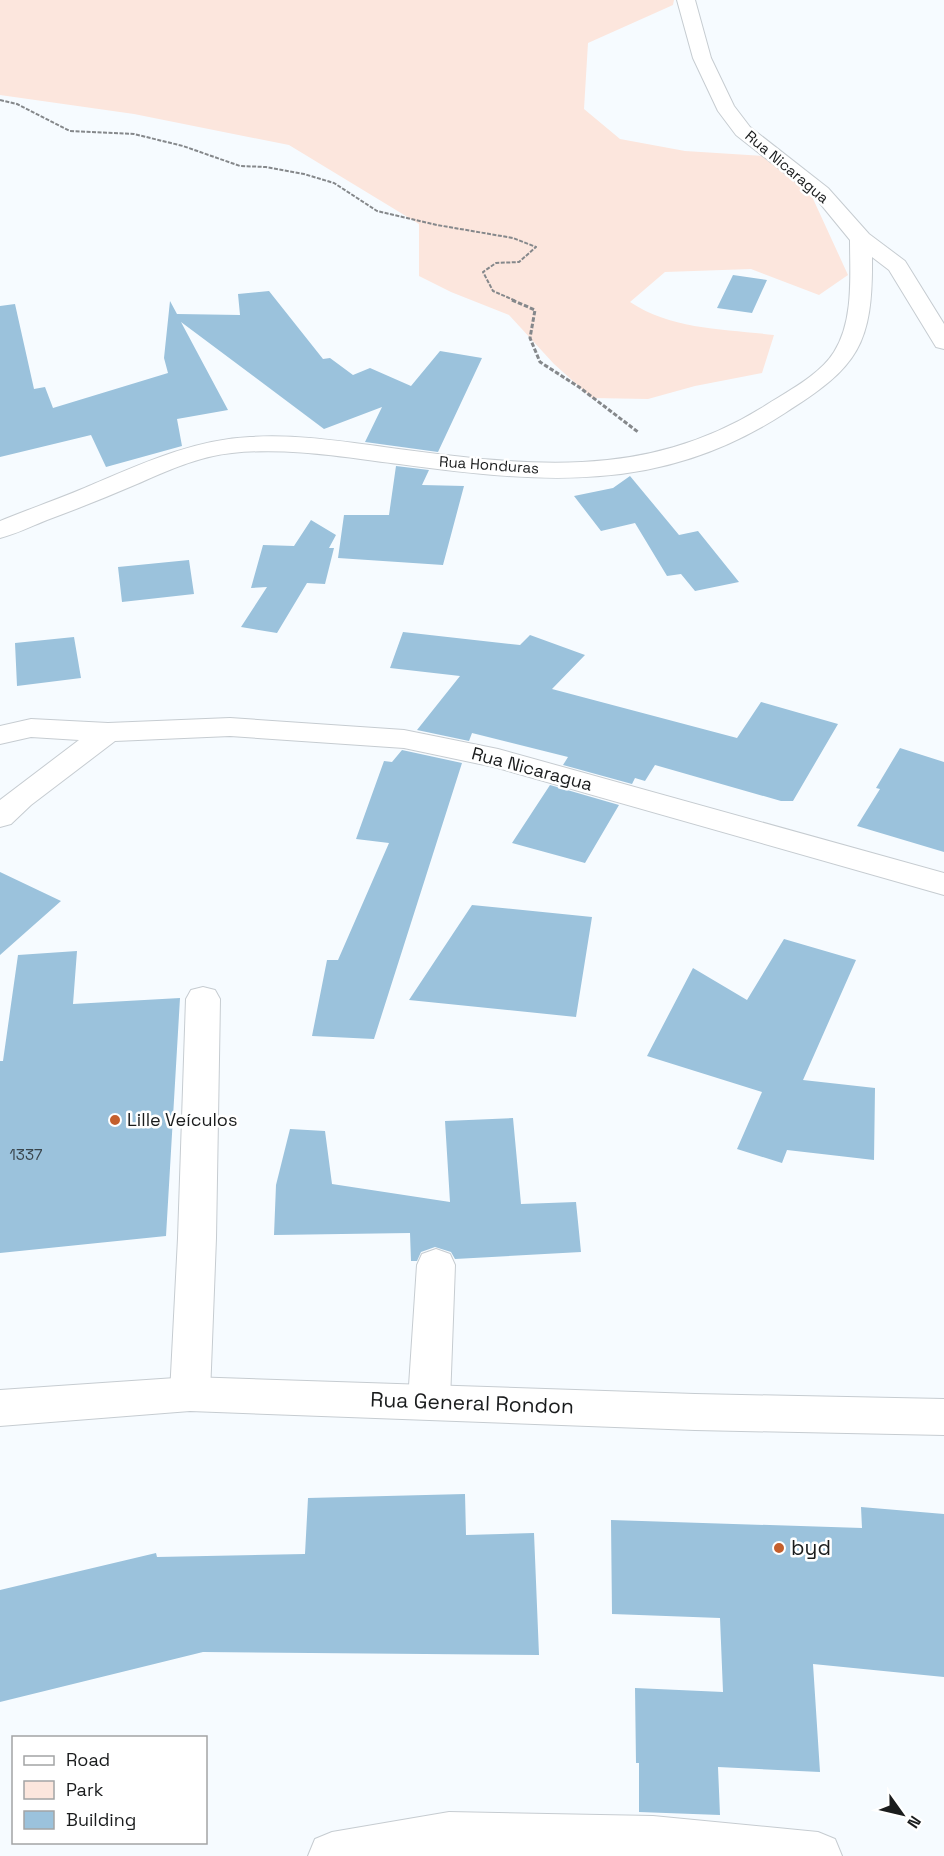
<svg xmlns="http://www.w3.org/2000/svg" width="944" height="1856" viewBox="0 0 944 1856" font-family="'Space Grotesk',sans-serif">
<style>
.green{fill:#fce6dd}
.building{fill:#9bc2dc}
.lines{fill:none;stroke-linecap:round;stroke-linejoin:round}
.minor-casing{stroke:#c6ccd1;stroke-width:2}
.major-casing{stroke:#c6ccd1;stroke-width:2}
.path-far1{stroke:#85888b;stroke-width:2;stroke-dasharray:4 1.5;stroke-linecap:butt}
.path{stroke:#85888b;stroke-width:3;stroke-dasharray:4.5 2;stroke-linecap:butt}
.minor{fill:#fff;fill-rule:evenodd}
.major{fill:#fff;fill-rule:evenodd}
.poi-dot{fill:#c45f2d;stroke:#fff;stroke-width:2}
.labels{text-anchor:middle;stroke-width:5;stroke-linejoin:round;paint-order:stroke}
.far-street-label{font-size:15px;fill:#1a1c1d;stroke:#fff}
.number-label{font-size:15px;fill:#3a464d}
.street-label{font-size:18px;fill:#1a1c1d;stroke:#fff}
.poi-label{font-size:18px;fill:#1a1c1d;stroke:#fff;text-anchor:start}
.near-street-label{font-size:21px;fill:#1a1c1d;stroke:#fff}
.near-poi-label{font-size:21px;fill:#1a1c1d;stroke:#fff;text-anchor:start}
</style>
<rect width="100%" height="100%" fill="#f6fbff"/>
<!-- green -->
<path class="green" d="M 0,0 L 674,0 L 673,5 L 588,43 L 584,109 L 620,139 L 685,151 L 764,156 L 809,190 L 848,275 L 819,295 L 751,269 L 665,272 L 630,302 C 672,330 725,329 774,335 L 762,373 L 695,386 L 648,399 L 592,398 L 554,364 L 509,315 L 451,292 L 419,276 L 419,224 L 289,145 L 134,114 L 0,95 Z"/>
<!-- building -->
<path class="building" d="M 733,275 L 767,280 L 752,313 L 717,308 Z
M 269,291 L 323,359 L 330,358 L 353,375 L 370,368 L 411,386 L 440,351 L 482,358 L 438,452 L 365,442 L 382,407 L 324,429 L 181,322 L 228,410 L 177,419 L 182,446 L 106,467 L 91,435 L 0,457 L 0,306 L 15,304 L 34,389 L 45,387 L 53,408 L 168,373 L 164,358 L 170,301 L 177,314 L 240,315 L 238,294 Z
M 396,466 L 429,470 L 422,485 L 464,486 L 443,565 L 338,558 L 344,515 L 389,515 Z
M 630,476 L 679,535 L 698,531 L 739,582 L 695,591 L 681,574 L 667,576 L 635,523 L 601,531 L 574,496 L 613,488 Z
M 311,520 L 336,535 L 329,548 L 334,548 L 325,584 L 307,583 L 277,633 L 241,627 L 267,587 L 251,588 L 263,545 L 294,546 Z
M 189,560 L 194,594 L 122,602 L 118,567 Z
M 403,632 L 520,645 L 530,635 L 585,655 L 552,689 L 737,738 L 761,702 L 838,724 L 793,801 L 781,801 L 655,765 L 645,781 L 635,778 L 632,784 L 563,765 L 568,757 L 472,733 L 469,741 L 417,730 L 460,676 L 390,668 Z
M 74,637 L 81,678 L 17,686 L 15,643 Z
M 900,748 L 944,762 L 944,852 L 857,826 L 880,789 L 876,788 Z
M 402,750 L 462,763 L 374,1039 L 312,1036 L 327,960 L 338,960 L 389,843 L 356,839 L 384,761 L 392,762 Z
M 550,785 L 619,805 L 585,863 L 512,843 Z
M 0,872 L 61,901 L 0,955 Z
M 472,905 L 592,917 L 576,1017 L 409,1000 Z
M 784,939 L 856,960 L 803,1080 L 875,1088 L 874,1160 L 787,1150 L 782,1163 L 737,1149 L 762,1092 L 647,1056 L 693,968 L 747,1000 Z
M 77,951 L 73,1004 L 180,998 L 166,1236 L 0,1253 L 0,1061 L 3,1061 L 18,955 Z
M 513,1118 L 521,1204 L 576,1202 L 581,1252 L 455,1259 L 451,1252 L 435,1247 L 421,1252 L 417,1261 L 411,1261 L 410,1233 L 274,1235 L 276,1185 L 290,1129 L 325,1131 L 332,1184 L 450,1202 L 445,1121 Z
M 465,1494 L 466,1535 L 534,1533 L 539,1655 L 203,1652 L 0,1702 L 0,1590 L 156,1553 L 157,1557 L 305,1554 L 308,1498 Z
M 861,1507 L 944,1514 L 944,1677 L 813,1664 L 820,1772 L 718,1767 L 720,1815 L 639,1812 L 639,1763 L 636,1763 L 635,1688 L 723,1692 L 720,1618 L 612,1614 L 611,1520 L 862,1528 Z"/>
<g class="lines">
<!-- minor casing -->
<g class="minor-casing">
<path id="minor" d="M 677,0 L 695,0 L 711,58 L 734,106 L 750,127 L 828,188 L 869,234 L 905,261 L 944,324 L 944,349 L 936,347 L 889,270 L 872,257 C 873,345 858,367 785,413 C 659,495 540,483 399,464 C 343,457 288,447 232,453 C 199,456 167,471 137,484 C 107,497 77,509 47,520 C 32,526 16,534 0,538 L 0,521 C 29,509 59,499 89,486 C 141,464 192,440 250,437 C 295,434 340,441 384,447 C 520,465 640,483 763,407 C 786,392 819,376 834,352 C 854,321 850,275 850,240 L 814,196 L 736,135 L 718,111 L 693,58 Z
M 230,718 L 404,730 L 498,749 L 944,873 L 944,895 L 494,767 L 404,748 L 230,736 L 115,741 L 31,805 L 11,824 L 0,827 L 0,800 L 79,740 L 31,737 L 0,744 L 0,726 L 31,719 L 108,723 Z
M 203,987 L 215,990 L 220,999 L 216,1238 L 210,1394 L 204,1406 L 190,1411 L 176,1406 L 170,1394 L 178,1238 L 186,999 L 191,990 Z
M 436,1249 L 450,1254 L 455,1265 L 450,1401 L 444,1413 L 429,1418 L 414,1413 L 408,1401 L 417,1265 L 422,1254 Z
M 449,1812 L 653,1816 L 818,1832 L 835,1839 L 842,1856 L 308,1856 L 315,1839 L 332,1832 Z"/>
</g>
<!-- major casing -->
<g class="major-casing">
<path id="major" d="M 190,1377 L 695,1394 L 944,1399 L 944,1435 L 695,1430 L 190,1411 L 0,1426 L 0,1390 Z"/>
</g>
<!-- path-far1 -->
<path class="path-far1" d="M 0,100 L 17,104 L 70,131 L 134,134 L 183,146 L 240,166 L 266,167 L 304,174 L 334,183 L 377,211 L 437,225 L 513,238 L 536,247 L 519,262 L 496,263 L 483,272 L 493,291 L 516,301"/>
<!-- path -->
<path class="path" d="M 512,300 L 535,310 L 530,338 L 540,362 L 579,387 L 638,432"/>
<!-- minor -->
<use href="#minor" class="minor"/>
<!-- major -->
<use href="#major" class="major"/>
</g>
<!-- markers -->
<g class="poi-dot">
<circle cx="115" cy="1120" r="6"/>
<circle cx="779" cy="1548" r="6"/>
</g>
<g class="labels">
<!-- far-street labels -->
<g class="far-street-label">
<text transform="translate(787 167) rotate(40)" y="5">Rua Nicaragua</text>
<text transform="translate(489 465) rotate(4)" y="5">Rua Honduras</text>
</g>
<!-- number labels -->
<g class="number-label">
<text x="26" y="1160">1337</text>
</g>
<!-- street labels -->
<g class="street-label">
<text transform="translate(532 769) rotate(15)" y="6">Rua Nicaragua</text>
</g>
<!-- poi labels -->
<g class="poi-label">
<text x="127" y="1126">Lille Veículos</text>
</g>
<!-- near-street labels -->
<g class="near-street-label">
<text transform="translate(472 1403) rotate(2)" y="7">Rua General Rondon</text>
</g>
<!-- near-poi labels -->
<g class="near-poi-label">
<text x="791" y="1555">byd</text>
</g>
</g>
<!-- legend -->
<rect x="12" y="1736" width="195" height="108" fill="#ffffff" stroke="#a3a4a5" stroke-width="1.5"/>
<rect x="24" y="1756" width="30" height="9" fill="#ffffff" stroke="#a3a4a5" stroke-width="1.5"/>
<text x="66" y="1766" font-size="18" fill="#1a1c1d">Road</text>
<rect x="24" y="1781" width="30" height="18" fill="#fce6dd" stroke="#a3a4a5" stroke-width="1.5"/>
<text x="66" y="1796" font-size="18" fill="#1a1c1d">Park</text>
<rect x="24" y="1811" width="30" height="18" fill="#9bc2dc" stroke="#a3a4a5" stroke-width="1.5"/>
<text x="66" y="1826" font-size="18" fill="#1a1c1d">Building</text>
<!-- north arrow -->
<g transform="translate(902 1814) rotate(124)" stroke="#ffffff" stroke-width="4.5" paint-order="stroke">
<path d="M0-4.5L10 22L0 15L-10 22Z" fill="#1a1c1d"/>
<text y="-9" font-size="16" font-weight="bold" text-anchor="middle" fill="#1a1c1d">N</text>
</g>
</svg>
